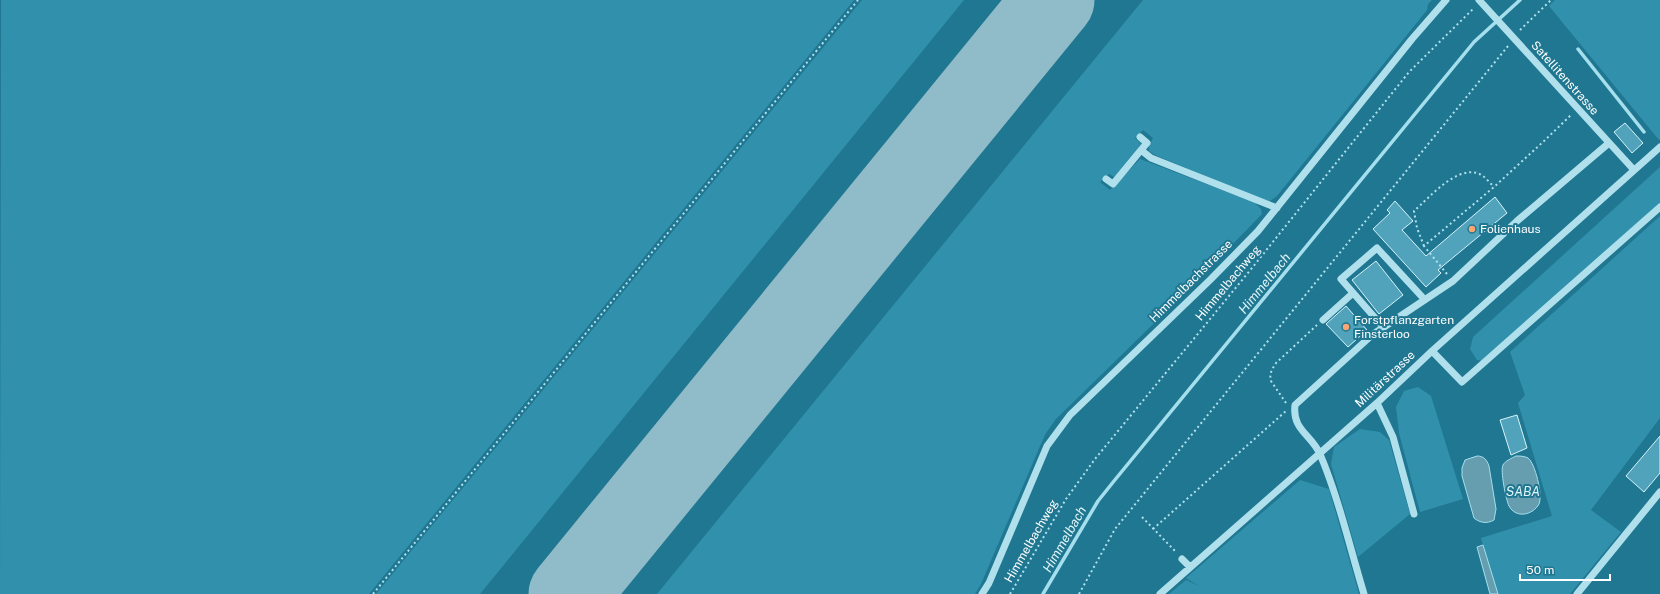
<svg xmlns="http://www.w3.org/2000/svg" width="1660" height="594" viewBox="0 0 1660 594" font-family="'Public Sans',sans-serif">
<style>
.green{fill:#3191ad}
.water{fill:#669eaf;stroke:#a5dfee}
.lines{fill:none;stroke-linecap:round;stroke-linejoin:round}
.stream{stroke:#a5dfee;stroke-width:3.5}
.runway{stroke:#90bbc8;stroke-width:81}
.building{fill:#51a3bc;stroke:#d7f2fa}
.path{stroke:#b1e0ed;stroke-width:2;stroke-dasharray:2 3;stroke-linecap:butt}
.minor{stroke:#b1e0ed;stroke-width:7}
.poi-dot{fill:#faa672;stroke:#207791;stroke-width:1.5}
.labels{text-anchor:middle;stroke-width:4;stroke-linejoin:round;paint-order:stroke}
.street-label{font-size:12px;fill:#fff;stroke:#207791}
.poi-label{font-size:12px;fill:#fff;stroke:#207791;text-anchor:start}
.water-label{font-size:13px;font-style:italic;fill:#e1f5fa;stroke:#207791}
</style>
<rect width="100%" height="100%" fill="#207791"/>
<!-- green -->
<path class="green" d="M 1,0 L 854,0 L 369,594 L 0,594 Z
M 862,0 L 964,0 L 480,594 L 376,594 Z
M 1143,0 L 1432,0 L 1428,4 L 1427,10 L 1277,196 L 1270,201 L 1264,200 L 1155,155 L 1149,151 L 1149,146 L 1153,138 L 1143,130 L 1135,138 L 1141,144 L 1114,177 L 1109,174 L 1100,182 L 1110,190 L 1140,159 L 1254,202 L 1261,209 L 1262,214 L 1192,286 L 1056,419 L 1046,433 L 1040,446 L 981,584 L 975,594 L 657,594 Z
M 1555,0 L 1660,0 L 1660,139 L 1659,140 L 1549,6 Z
M 1660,167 L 1660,208 L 1489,362 L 1477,360 L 1470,349 L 1473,337 Z
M 1660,216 L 1660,418 L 1591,510 L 1621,532 L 1570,594 L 1497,594 L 1481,538 L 1552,516 L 1518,403 L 1525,395 L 1510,352 Z
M 1418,387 L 1431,396 L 1463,499 L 1420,512 L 1399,433 L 1396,407 L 1404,391 Z
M 1360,429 L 1380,432 L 1389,440 L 1410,514 L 1358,557 L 1331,464 L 1334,447 Z
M 1300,480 L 1329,489 L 1359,594 L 1169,594 L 1186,580 L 1199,586 L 1186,578 Z"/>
<!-- water -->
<path class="water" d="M 1477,456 C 1484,456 1487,460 1489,466 L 1496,509 L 1494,520 C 1487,524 1480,523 1474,518 L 1462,476 L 1462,468 L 1465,460 Z
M 1516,456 C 1520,456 1524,456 1528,458 C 1535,463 1543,495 1539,504 C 1533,515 1516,519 1509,506 C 1506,500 1500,470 1503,465 C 1505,461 1512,458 1516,456 Z
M 1483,545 L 1498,594 L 1490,594 L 1477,547 Z"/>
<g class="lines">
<!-- stream -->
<path class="stream" d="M 1578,49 L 1644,132
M 1043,594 L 1098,501 L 1114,481 L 1474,42 L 1520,0"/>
<!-- runway -->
<path class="runway" d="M 569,594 L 1054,0"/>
</g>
<!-- building -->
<path class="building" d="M 1625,123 L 1643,143 L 1632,153 L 1614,132 Z
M 1495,197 L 1507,213 L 1438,270 L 1441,273 L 1426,287 L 1373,229 L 1390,213 L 1387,210 L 1395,201 L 1413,221 L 1402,230 L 1426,256 Z
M 1376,261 L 1403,295 L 1379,314 L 1352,280 Z
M 1346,306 L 1367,330 L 1348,347 L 1326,324 Z
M 1517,415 L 1527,448 L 1511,455 L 1500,420 Z
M 1660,436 L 1660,473 L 1644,492 L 1626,476 Z"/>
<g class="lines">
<!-- path -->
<path class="path" d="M 1520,30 L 1551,0
M 1424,246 L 1417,228 L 1414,211 C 1429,198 1455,167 1477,173 C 1484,175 1489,182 1494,187
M 1447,274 L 1424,246 L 1494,187 L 1544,141 L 1571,115
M 1286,403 L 1271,381 C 1269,374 1272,369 1276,363 L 1317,325
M 1142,517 L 1176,552
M 1153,529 L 1286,411
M 373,594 L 858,0
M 1010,594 L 1066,499 L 1095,459 L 1252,268 L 1409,72 L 1474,8
M 1079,594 L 1115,529 L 1508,46"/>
<!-- minor -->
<path class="minor" d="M 1479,0 L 1634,170
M 1140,137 L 1147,143 L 1141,150 L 1151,158 L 1277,208
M 1106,179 L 1113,184 L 1141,150
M 1323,320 L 1353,293
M 1383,327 L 1341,279 L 1377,248 L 1425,300
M 1432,351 L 1462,382 L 1660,207
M 1377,403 L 1393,437 L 1414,514
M 1182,559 L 1190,567
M 982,594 L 989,583 L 1047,446 L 1070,415 L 1211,279 L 1258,231 L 1412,39 L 1446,0
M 1160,594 L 1377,403 L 1432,351 L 1660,147
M 1364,594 C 1350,548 1339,499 1320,454 C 1311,434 1292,430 1295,405 L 1372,335 L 1453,281 L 1517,221 L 1609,143
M 1577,594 L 1660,492"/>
</g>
<!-- markers -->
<g class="poi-dot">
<circle cx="1472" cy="229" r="4"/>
<circle cx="1346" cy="327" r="4"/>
</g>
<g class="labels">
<!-- street labels -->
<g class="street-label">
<text transform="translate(1565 78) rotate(48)" y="4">Satellitenstrasse</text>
<text transform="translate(1191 281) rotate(-45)" y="4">Himmelbachstrasse</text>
<text transform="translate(1228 283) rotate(-50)" y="4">Himmelbachweg</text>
<text transform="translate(1385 379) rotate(-43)" y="4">Militärstrasse</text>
<text transform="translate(1031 541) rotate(-60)" y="4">Himmelbachweg</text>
</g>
<!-- poi labels -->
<g class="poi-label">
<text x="1480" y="233">Folienhaus</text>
<text x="1354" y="324">Forstpflanzgarten<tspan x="1354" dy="14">Finsterloo</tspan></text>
</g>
<!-- water labels -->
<g class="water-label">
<text transform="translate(1264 283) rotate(-51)" y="5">Himmelbach</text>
<text x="1523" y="496">SABA</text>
<text transform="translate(1064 539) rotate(-60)" y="5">Himmelbach</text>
</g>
</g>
<!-- scale -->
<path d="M1520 574v6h90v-6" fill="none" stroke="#ffffff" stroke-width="2"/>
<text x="1526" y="574" font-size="12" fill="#ffffff" stroke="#207791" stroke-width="3" paint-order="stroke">50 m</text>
</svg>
